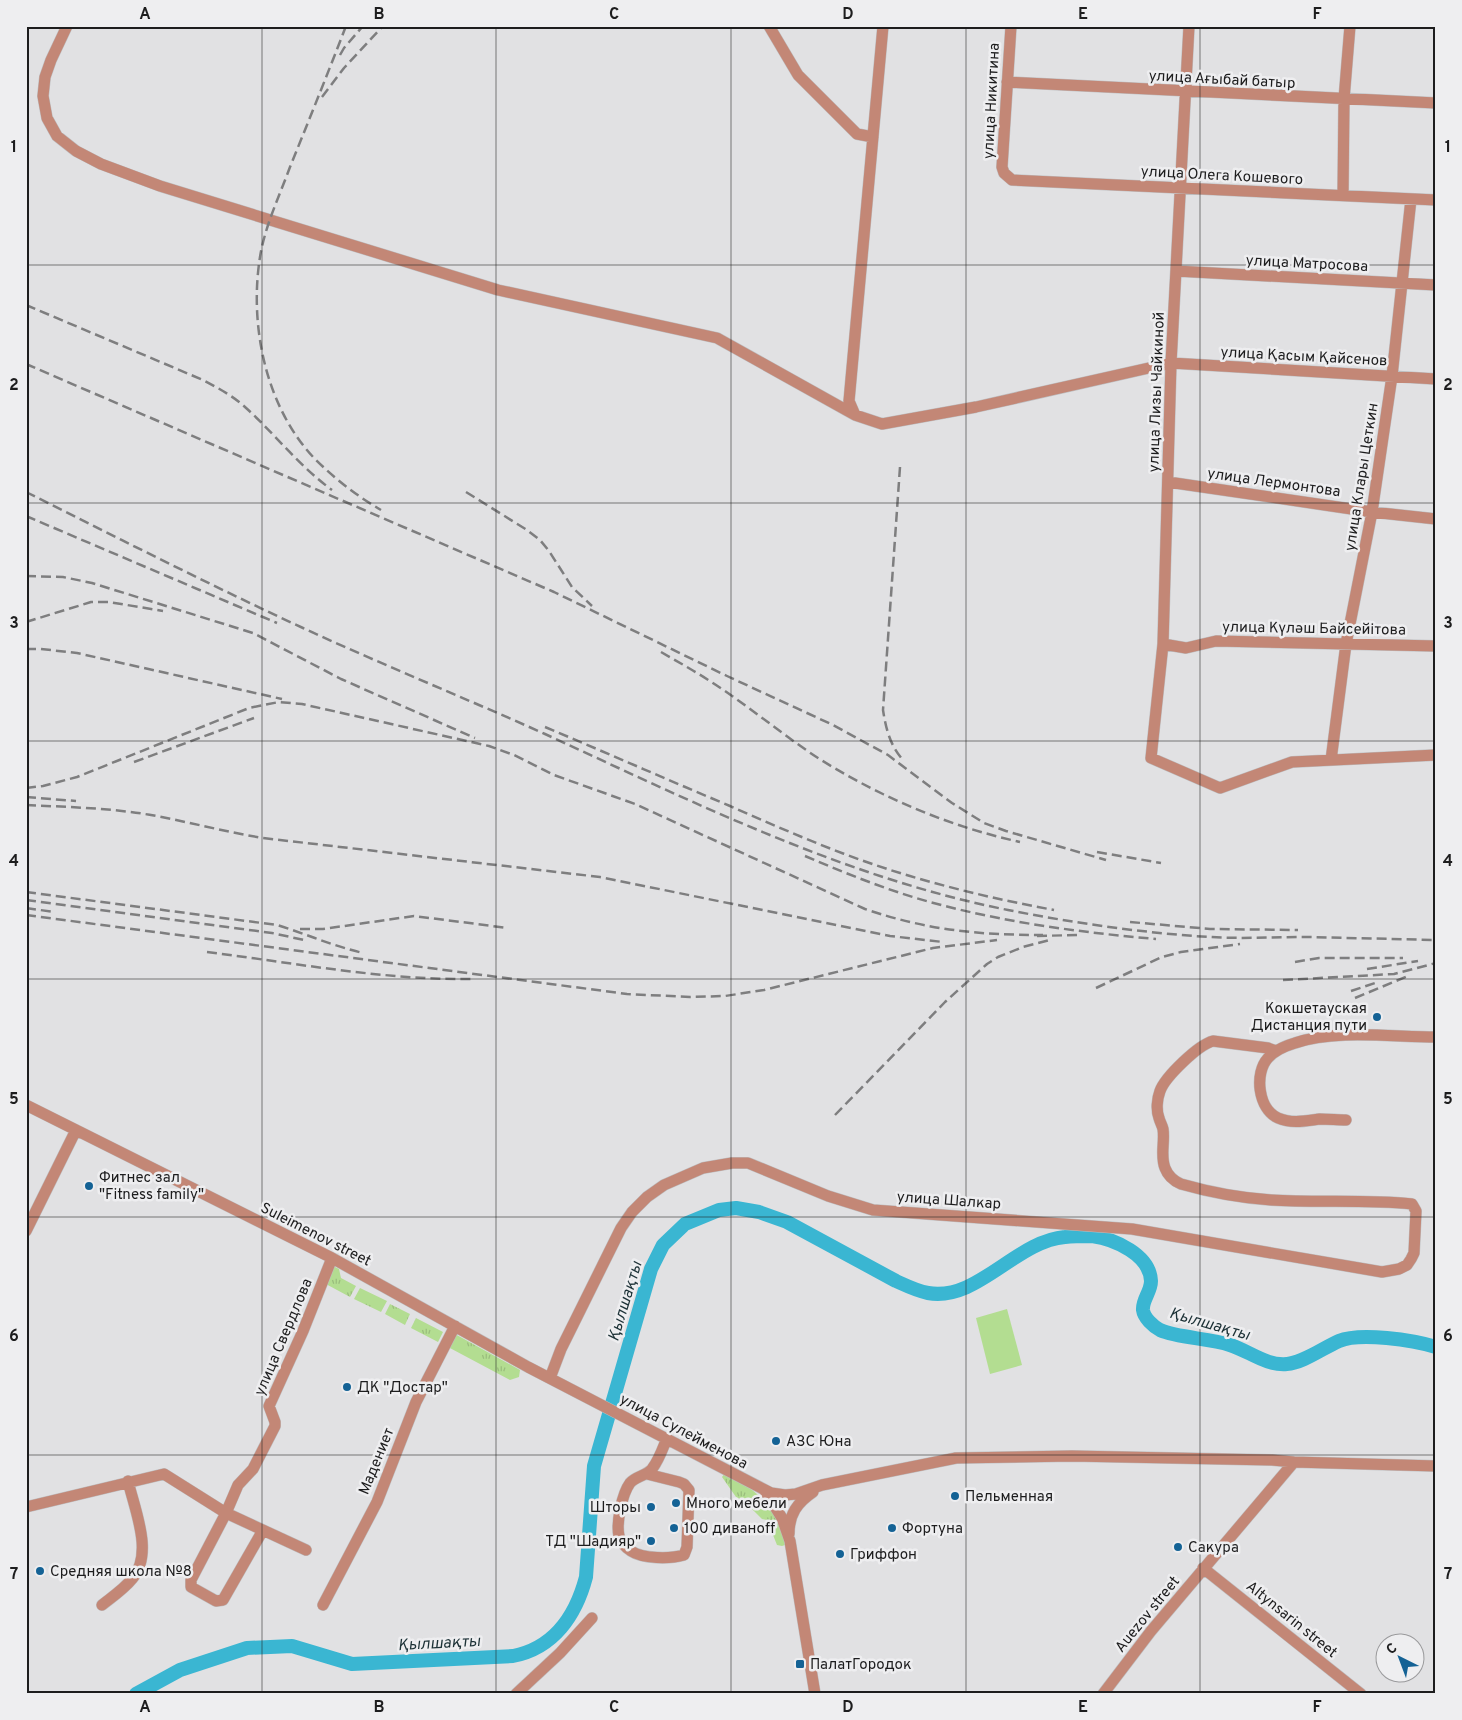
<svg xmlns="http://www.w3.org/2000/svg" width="1462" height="1720" viewBox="0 0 1462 1720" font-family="Overpass,sans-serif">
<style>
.grass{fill:url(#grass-tufts)}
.pitch{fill:#b3dd91}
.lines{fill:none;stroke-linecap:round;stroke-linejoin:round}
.river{stroke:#3ab6d2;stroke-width:14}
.minor-casing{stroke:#bebec0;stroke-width:12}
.minor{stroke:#c38776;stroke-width:11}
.rail{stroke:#7e7e7f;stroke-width:2.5;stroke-dasharray:10 5;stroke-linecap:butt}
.grid{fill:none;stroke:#1d1d1e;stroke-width:1;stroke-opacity:0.55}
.poi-dot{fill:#146295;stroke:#eeeef0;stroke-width:2}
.labels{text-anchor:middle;stroke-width:5;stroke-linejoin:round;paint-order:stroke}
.street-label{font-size:15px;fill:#1d1d1e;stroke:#eeeef0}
.poi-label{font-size:15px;fill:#1d1d1e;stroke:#eeeef0;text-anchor:start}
.water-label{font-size:16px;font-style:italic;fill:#1d3237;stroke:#eeeef0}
.neatline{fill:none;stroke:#1d1d1e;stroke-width:2}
.grid-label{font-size:16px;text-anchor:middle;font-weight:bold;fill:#1d1d1e}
</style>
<defs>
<pattern id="grass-tufts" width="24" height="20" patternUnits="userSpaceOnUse" patternTransform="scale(1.25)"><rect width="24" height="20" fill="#b3dd91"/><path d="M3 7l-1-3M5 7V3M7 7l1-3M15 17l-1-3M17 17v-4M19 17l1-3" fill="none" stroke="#9abd7d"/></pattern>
</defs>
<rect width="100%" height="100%" fill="#e1e1e3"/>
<!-- grass -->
<path class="grass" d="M 333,1266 L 339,1269 L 341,1278 L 356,1286 L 350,1297 L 324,1283 Z
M 360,1288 L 387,1301 L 381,1312 L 354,1299 Z
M 390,1304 L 410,1314 L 405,1325 L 385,1314 Z
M 416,1318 L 443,1332 L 438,1342 L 411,1328 Z
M 455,1334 L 520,1370 L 519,1377 L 510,1380 L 448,1347 Z
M 725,1473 C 758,1491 777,1506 785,1545 L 782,1546 L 777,1545 L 767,1520 L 762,1519 L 750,1507 L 748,1503 L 736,1497 L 722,1477 Z"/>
<!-- pitch -->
<path class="pitch" d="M 1007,1309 L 1022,1365 L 990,1374 L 976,1318 Z"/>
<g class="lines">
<!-- river -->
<path class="river" d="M 136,1694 L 180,1670 L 247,1648 L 292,1646 L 352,1664 L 513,1656 C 554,1648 576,1615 586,1577 L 594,1466 L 651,1269 L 663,1245 L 685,1224 L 719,1210 L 736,1208 L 759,1212 L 787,1222 L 896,1281 C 907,1286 917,1291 928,1293 C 977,1302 1016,1241 1065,1237 C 1074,1236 1083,1236 1092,1236 C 1115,1239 1150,1255 1151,1281 C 1151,1292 1142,1300 1143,1310 C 1144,1318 1153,1326 1160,1330 C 1178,1338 1209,1338 1230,1345 C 1249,1351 1266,1366 1287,1364 C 1303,1363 1323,1348 1339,1341 C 1360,1332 1413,1340 1436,1347"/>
<!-- minor casing -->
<g class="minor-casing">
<path id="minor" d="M 67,26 L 51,60 L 45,77 L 43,96 L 47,118 L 57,136 L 76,151 L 101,164 L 160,186 L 498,290 L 717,338 L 855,415 L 882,424 L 976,407 L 1171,363 L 1436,379
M 769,26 L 798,75 L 857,134 L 873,137
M 1011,26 L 1002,167 L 1004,173 L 1012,180 L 1436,200
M 1189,26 L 1171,363 L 1163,644 L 1151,758 L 1220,788 L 1292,762 L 1436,755
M 1007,82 L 1436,103
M 1343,195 L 1344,99 L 1350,26
M 1176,271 L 1436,285
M 855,415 L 849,401 L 883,26
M 1168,482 L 1372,512 L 1436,519
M 1163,644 L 1186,648 L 1216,641 L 1436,646
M 1331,760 L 1346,644 L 1372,512 L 1392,376 L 1411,199
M 26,1105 L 332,1258 L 528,1367 L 771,1493 L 785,1495 L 796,1494 L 822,1485 L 956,1458 L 1072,1456 L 1272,1460 L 1294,1462 L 1436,1466
M 1346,1120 C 1338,1120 1329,1119 1320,1119 C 1305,1121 1292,1124 1278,1118 C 1258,1109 1254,1073 1268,1058 C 1275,1050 1285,1046 1295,1043 C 1335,1029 1393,1037 1436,1037
M 26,1231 L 76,1130
M 550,1378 L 561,1349 L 621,1228 L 632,1212 L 647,1197 L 664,1185 L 703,1168 L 732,1163 L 748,1163 L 828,1196 L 873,1210 L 1132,1229 L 1382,1272 L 1399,1269 L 1407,1265 L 1411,1259 L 1414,1253 L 1416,1211 L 1412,1204 C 1365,1199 1318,1203 1271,1200 C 1241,1198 1209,1192 1181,1184 C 1174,1181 1168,1176 1165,1168 C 1160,1156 1165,1142 1163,1129 C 1162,1125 1160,1122 1159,1118 C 1156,1110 1157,1099 1160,1091 C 1165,1077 1198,1045 1213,1041 L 1268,1048 L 1276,1051
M 647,1474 L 679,1482 L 684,1484 L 689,1490 L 687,1547 L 684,1555 C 670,1559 643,1559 631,1551 C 625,1547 621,1542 619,1536 C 616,1523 622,1494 630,1483 C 636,1476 646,1476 652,1469 C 659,1460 663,1448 667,1438
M 765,1491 L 782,1518 L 790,1541 L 815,1694
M 26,1507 L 164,1474 L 226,1513 L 306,1550
M 263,1530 L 223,1600 L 216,1601 L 191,1587 L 191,1580 L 226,1513 L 238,1485 L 253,1469 L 275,1426 L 275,1422 L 269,1406 L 303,1331 L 332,1258
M 789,1534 C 789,1514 797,1503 813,1492
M 1203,1568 L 1361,1694
M 102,1605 C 112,1597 124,1589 132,1579 C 154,1554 135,1511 128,1481
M 323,1605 L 377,1502 L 416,1402 L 455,1326
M 516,1694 L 560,1653 L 592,1618
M 1103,1694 L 1151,1631 L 1294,1462"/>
</g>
<!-- minor -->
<use href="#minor" class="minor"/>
<!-- rail -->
<path class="rail" d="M 346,26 C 328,73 309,120 290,167 C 279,197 265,226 260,257 C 249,326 266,408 315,459 C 335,479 357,496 381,510
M 340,55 L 344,48 L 363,26
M 322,97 L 344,68 L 383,26
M 26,305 L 203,380 C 218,388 233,396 245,407 C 275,434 299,466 332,490
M 26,364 L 554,592 L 727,676 L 833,725 L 888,755 L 952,803 L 984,823 L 1006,831 L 1106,860
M 900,467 L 883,710 C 886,729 890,746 904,761
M 26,492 C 118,538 210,585 303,628 C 383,665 465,698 545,734 C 695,803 846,878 1008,910 C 1074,923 1143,933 1210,937 C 1242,939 1275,937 1308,937 C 1350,938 1393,939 1436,940
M 466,492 L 527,530 L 540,540 L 549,551 L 572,587 L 592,606
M 26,516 L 277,623
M 26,576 L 63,577 L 92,583 L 253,633 L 341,679 L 475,738
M 26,622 L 91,602 L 109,602 L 163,611
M 26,649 L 41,649 L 77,653 L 282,699
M 661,652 C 680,663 698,673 716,685 C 751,708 783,735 818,758 C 880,797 948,826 1020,842
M 545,727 C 607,753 668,780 730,806 C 789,832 848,858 910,876 C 957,890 1005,901 1054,910
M 134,762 L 254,718
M 26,788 L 43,786 L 77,777 L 249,708 L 279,702 L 302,704 L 489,746 L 514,755 L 554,775 L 635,804 L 865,909 C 927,930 977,935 1043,935
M 26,797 L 76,801
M 26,805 C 68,807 110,808 151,815 C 189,822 226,832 263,838 L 600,877 L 890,936 L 943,942
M 1097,852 L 1161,863
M 805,856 C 852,876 899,895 949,907 C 1016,924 1087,933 1156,939
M 26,892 L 277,925 C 306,934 333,946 363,953
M 26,900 L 272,933 L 304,940
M 26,908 L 54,912
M 26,915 L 627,994 L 690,997 L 725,996 L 764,990 L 933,948 L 997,940
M 1130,922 L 1210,929 L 1298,930
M 300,929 L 323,929 L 414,916 L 508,928
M 1037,936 L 1077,935
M 207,952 C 295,963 383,980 471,979
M 1295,962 L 1319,958 L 1403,958
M 1367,969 L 1418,961
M 1283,980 L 1394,974 L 1436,963
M 1096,988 L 1162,957 L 1181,952 L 1240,944
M 1351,991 L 1375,983
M 1355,998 L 1408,976
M 835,1115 L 945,1002 L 987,964 L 998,957 L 1023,947 L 1050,940"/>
</g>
<!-- grid -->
<path class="grid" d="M 262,26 L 262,1694M 496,26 L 496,1694M 731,26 L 731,1694M 966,26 L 966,1694M 1200,26 L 1200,1694M 26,265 L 1436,265M 26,503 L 1436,503M 26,741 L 1436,741M 26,979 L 1436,979M 26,1217 L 1436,1217M 26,1455 L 1436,1455"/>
<!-- markers -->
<g class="poi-dot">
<circle cx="1377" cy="1017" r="5"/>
<circle cx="89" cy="1186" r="5"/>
<circle cx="347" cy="1387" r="5"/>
<circle cx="776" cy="1441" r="5"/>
<circle cx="955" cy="1496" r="5"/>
<circle cx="676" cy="1503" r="5"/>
<circle cx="651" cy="1507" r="5"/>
<circle cx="674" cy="1528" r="5"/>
<circle cx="892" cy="1528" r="5"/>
<circle cx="651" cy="1541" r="5"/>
<circle cx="1178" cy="1547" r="5"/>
<circle cx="840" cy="1554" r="5"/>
<circle cx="40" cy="1571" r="5"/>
<rect x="795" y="1659" width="10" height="10" rx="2.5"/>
</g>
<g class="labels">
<!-- street labels -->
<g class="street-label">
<text transform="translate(1222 79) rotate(3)" y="5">улица Ағыбай батыр</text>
<text transform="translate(991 101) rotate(-87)" y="5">улица Никитина</text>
<text transform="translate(1222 175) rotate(3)" y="5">улица Олега Кошевого</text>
<text transform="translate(1307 263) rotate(3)" y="5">улица Матросова</text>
<text transform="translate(1304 356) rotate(3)" y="5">улица Қасым Қайсенов</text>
<text transform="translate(1156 392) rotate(-88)" y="5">улица Лизы Чайкиной</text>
<text transform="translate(1361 477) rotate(-81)" y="5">улица Клары Цеткин</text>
<text transform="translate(1274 482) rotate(8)" y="5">улица Лермонтова</text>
<text transform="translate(1314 628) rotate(1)" y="5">улица Күләш Байсейітова</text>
<text transform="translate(949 1200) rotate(4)" y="5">улица Шалкар</text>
<text transform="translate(316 1234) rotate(27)" y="5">Suleimenov street</text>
<text transform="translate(283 1337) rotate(-67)" y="5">улица Свердлова</text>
<text transform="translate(684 1431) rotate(28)" y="5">улица Сулейменова</text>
<text transform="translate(376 1461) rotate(-68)" y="5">Мадениет</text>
<text transform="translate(1147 1614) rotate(-51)" y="5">Auezov street</text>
<text transform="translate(1292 1619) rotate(39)" y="5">Altynsarin street</text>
</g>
<!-- poi labels -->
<g class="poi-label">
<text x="1367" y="1013" text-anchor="end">Кокшетауская<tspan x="1367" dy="17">Дистанция пути</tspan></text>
<text x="99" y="1182">Фитнес зал<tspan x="99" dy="17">"Fitness family"</tspan></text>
<text x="357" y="1392">ДК "Достар"</text>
<text x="786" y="1446">АЗС Юна</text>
<text x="965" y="1501">Пельменная</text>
<text x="686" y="1508">Много мебели</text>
<text x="641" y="1512" text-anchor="end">Шторы</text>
<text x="684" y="1533">100 диваноff</text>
<text x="902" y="1533">Фортуна</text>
<text x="641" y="1546" text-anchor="end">ТД "Шадияр"</text>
<text x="1188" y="1552">Сакура</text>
<text x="850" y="1559">Гриффон</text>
<text x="50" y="1576">Средняя школа №8</text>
<text x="810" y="1669">ПалатГородок</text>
</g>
<!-- water labels -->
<g class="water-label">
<text transform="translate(624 1301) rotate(-73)" y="6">Қылшақты</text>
<text transform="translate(1210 1323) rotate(16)" y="6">Қылшақты</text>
<text transform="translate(439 1642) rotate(-3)" y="6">Қылшақты</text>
</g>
</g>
<!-- border -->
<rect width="1462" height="1720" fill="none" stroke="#eeeef0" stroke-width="55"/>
<!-- north arrow -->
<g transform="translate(1400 1658) rotate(318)"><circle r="24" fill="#eeeef0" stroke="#9a9a9c"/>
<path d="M0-4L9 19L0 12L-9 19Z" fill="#146295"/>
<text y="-8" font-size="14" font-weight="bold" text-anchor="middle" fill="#1d1d1e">С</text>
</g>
<rect x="28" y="28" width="1406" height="1664" class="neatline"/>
<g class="grid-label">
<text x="145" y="19">A</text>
<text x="379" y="19">B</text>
<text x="614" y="19">C</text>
<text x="848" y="19">D</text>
<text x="1083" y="19">E</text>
<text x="1317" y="19">F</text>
<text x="14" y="152">1</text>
<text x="1448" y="152">1</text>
<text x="14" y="390">2</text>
<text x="1448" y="390">2</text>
<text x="14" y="628">3</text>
<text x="1448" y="628">3</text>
<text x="14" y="866">4</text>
<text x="1448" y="866">4</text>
<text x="14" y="1104">5</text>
<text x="1448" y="1104">5</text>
<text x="14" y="1341">6</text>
<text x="1448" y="1341">6</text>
<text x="14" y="1579">7</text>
<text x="1448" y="1579">7</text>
<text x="145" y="1712">A</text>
<text x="379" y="1712">B</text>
<text x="614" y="1712">C</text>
<text x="848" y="1712">D</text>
<text x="1083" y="1712">E</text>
<text x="1317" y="1712">F</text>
</g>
</svg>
